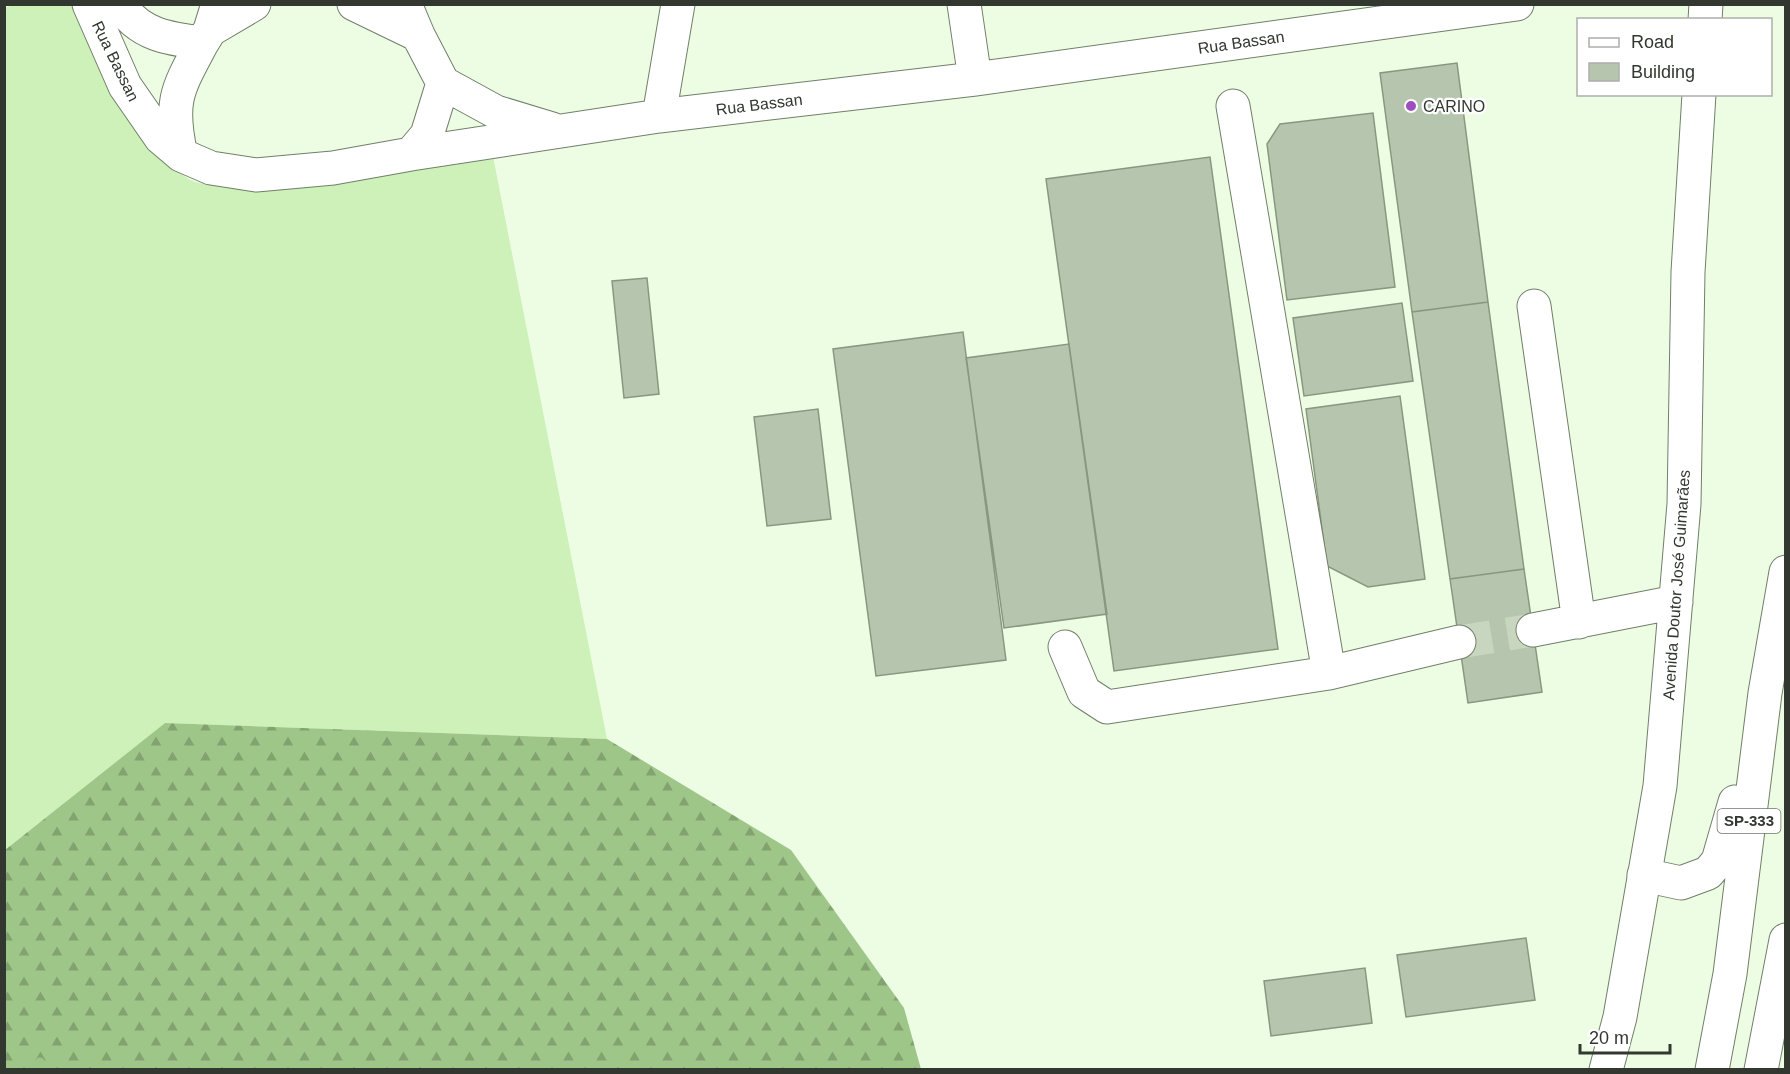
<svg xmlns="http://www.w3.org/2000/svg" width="1790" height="1074" viewBox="0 0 1790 1074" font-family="Arial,sans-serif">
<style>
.grass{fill:#cdf1b9}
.forest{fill:url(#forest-firs)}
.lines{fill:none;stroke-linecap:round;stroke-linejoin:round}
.stream{stroke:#9dc588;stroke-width:9}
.building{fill:#b6c6ae;stroke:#899781;stroke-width:1.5}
.minor-tunnel{stroke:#c8d6c0;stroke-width:33;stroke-dasharray:33 16;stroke-linecap:butt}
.minor-casing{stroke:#717f6a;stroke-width:35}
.highway-casing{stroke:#717f6a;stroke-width:35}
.minor{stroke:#fff;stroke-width:33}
.highway{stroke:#fff;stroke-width:33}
.poi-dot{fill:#9e4ebe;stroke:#fff;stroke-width:2}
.labels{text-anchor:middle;stroke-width:4.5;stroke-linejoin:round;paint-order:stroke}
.shield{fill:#fff;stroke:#70746d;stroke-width:1.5}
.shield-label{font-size:15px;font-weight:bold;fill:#32382f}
.street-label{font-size:16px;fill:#32382f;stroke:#fff}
.poi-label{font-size:16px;fill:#32382f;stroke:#fff;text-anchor:start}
</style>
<defs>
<pattern id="forest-firs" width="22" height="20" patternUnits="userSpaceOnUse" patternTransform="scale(1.5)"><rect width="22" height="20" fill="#9fc689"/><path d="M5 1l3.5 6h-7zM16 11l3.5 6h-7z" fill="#82a270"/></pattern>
</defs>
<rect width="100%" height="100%" fill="#edfde4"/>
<!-- grass -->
<path class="grass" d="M 12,5 L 80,5 L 169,164 C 195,186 197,185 231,183 L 491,146 L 607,739 L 165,723 L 5,850 L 5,8 Z"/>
<!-- forest -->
<path class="forest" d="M 165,723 L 607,739 L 791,850 L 904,1008 L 921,1069 L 5,1069 L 5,850 Z"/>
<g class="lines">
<!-- stream -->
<path class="stream" d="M 32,1070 L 40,1062"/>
</g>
<!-- building -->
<path class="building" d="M 1457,63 L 1488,302 L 1412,312 L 1380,73 Z
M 1373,113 L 1395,287 L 1287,300 L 1267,144 L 1280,124 Z
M 1210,157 L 1278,649 L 1114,671 L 1046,179 Z
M 647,278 L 659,394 L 624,398 L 612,281 Z
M 1488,302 L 1524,569 L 1450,579 L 1412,312 Z
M 1402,303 L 1413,381 L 1304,396 L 1293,318 Z
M 963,332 L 1006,660 L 876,676 L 833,349 Z
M 1069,344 L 1107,614 L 1004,628 L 966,358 Z
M 1400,396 L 1425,579 L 1368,587 L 1327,566 L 1306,409 Z
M 818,409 L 831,519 L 767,526 L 754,417 Z
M 1524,569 L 1542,692 L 1468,703 L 1450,579 Z
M 1526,938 L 1535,1000 L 1406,1017 L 1397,955 Z
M 1365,968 L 1372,1023 L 1271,1036 L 1264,981 Z"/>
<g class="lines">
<!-- minor-tunnel -->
<path class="minor-tunnel" d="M 1459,642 L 1533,630"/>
<!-- minor casing -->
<g class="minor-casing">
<path id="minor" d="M 89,4 L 125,86 L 161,138 L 181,155 L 211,168 L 256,175 L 333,168 L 411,154 L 659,116 L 975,79 L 1517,4
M 120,4 C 138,35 170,39 202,43 L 210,30 L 218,4
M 354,4 L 418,35
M 405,4 L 418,35 L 443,83 L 496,112 L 552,129
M 964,4 L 975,79
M 1705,20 L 1706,4
M 210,30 L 254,4
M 1233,106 L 1329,673
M 659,116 L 678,4
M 411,154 L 427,135 L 443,83
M 181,155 C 169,101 177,90 202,43
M 1534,306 L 1579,622
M 1533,630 L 1676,602
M 1065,647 L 1084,692 L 1107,707 L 1329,673 L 1459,642
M 1606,1070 L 1620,1017 L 1660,786 L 1684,504 L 1688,272 L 1699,94"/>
</g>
<!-- highway casing -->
<g class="highway-casing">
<path id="highway" d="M 1644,875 L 1681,883 L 1708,873 L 1718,861 L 1735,802
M 1712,1070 L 1730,974 L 1765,693 L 1786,572
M 1761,1070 L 1786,940"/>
</g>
<!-- minor -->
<use href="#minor" class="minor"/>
<!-- highway -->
<use href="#highway" class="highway"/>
</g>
<!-- markers -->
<circle class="poi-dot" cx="1411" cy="106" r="6"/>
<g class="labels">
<!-- shield labels -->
<rect class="shield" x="1717.5" y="809" width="63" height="24" rx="4.5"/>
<g class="shield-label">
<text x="1749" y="826">SP-333</text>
</g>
<!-- street labels -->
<g class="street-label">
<text transform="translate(1241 42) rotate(-8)" y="6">Rua Bassan</text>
<text transform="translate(116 61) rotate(64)" y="6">Rua Bassan</text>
<text transform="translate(759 104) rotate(-7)" y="6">Rua Bassan</text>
<text transform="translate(1676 585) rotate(-86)" y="6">Avenida Doutor José Guimarães</text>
</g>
<!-- poi labels -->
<g class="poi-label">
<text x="1423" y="112">CARINO</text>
</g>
</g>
<!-- border -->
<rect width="1790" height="1074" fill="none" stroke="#32382f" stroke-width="12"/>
<!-- legend -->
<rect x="1577" y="18" width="195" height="78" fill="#ffffff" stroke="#adafac" stroke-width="1.5"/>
<rect x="1589" y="38" width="30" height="9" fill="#ffffff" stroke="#adafac" stroke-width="1.5"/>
<text x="1631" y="48" font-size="18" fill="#32382f">Road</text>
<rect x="1589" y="63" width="30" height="18" fill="#b6c6ae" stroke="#adafac" stroke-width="1.5"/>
<text x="1631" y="78" font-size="18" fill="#32382f">Building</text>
<!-- scale -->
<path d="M1580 1044v9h90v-9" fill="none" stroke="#32382f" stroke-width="3"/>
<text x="1589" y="1044" font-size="18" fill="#32382f" stroke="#ffffff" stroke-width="4.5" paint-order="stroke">20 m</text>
</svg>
